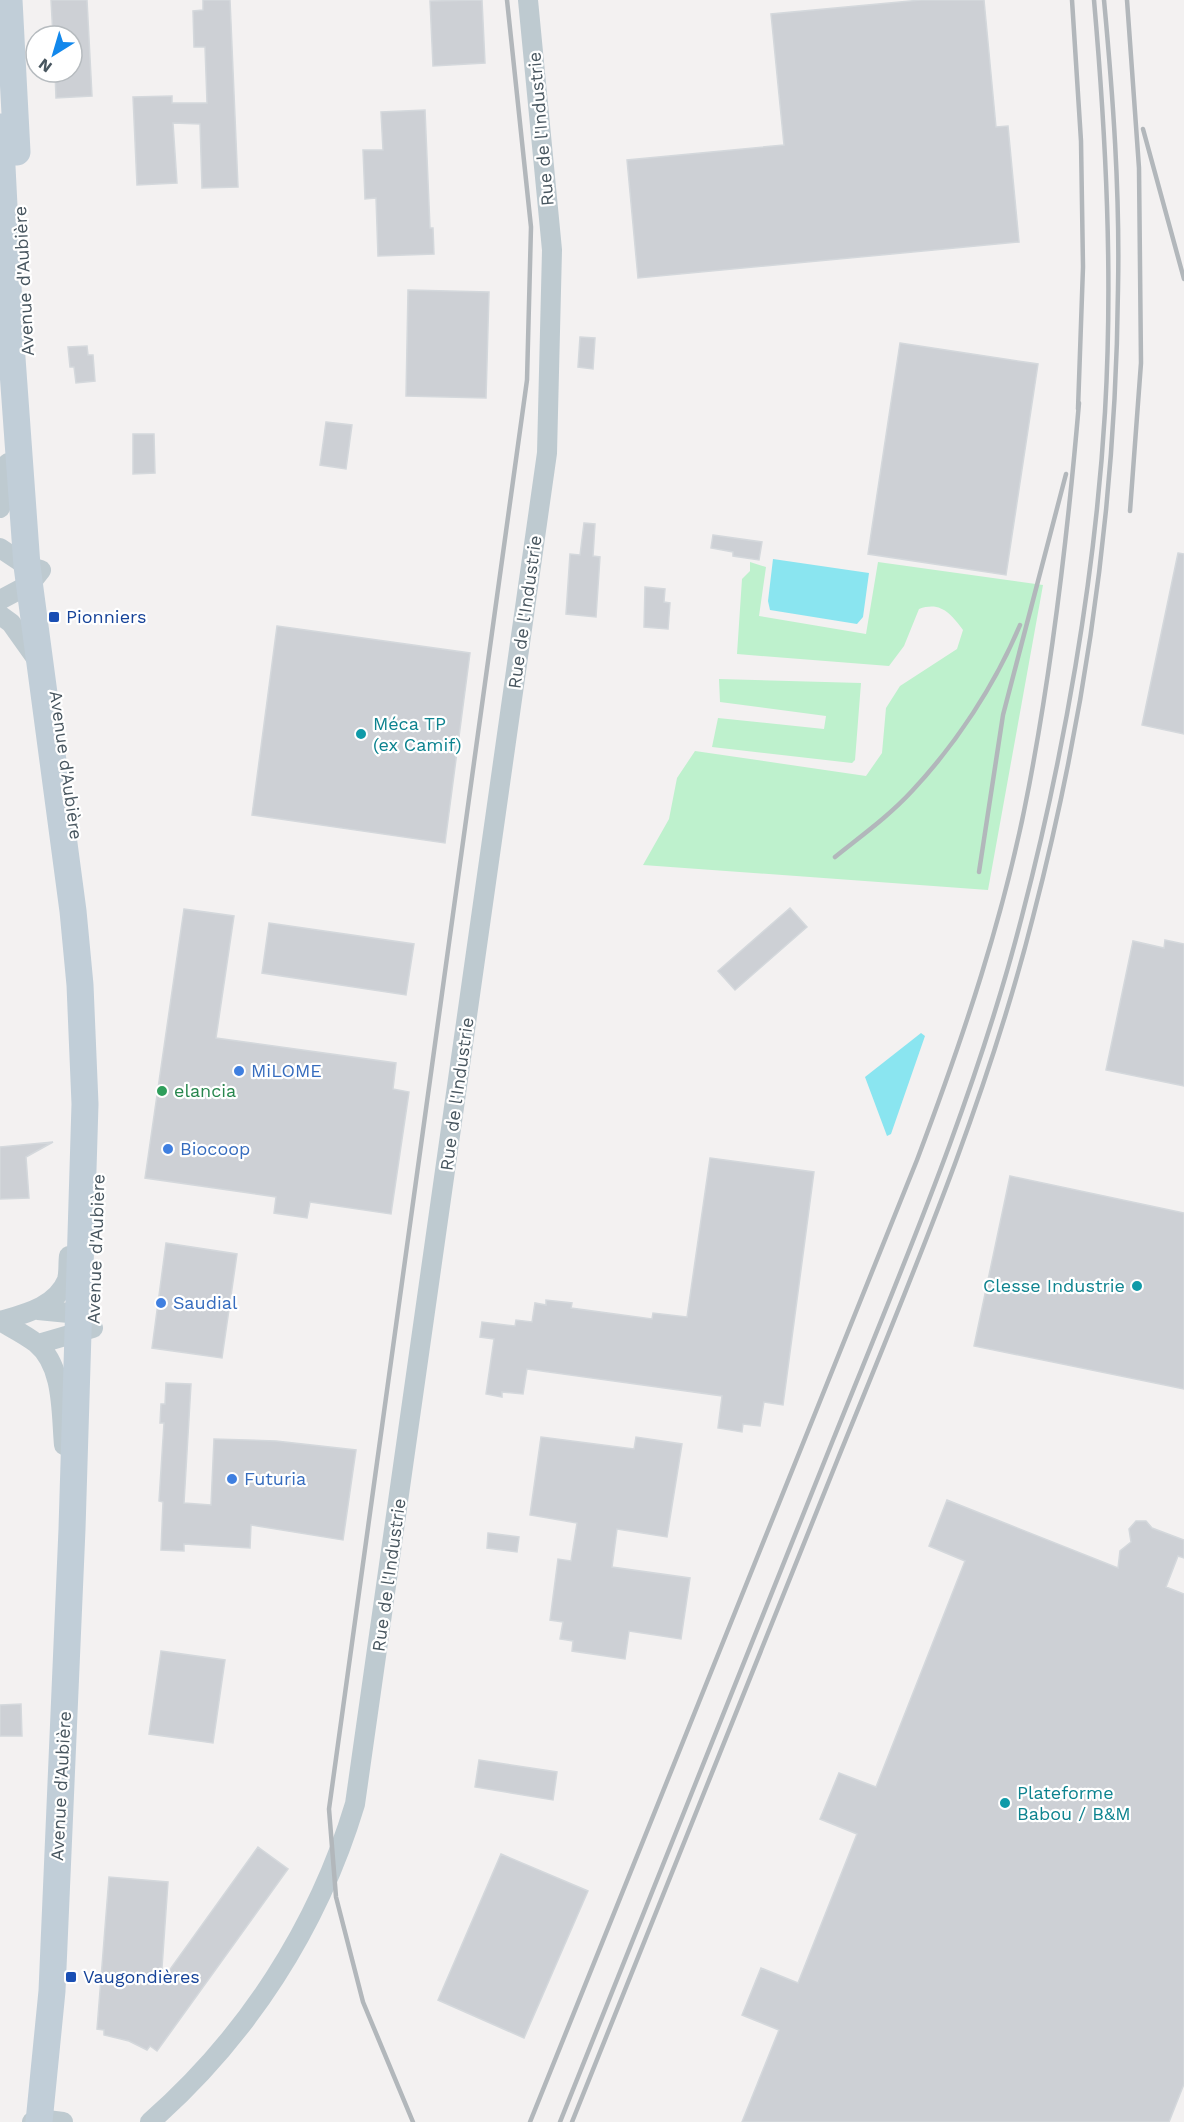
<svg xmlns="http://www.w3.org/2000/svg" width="1184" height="2122" viewBox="0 0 1184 2122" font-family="'Work Sans',sans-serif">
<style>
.green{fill:#bef1cd}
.water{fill:#8ae5f0}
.building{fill:#cdd0d5;stroke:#d4d8dc;stroke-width:1.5}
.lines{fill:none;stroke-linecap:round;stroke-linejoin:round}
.street{stroke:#becad0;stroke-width:20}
.secondary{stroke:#c1ced8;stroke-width:27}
.rail{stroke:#b2b7bb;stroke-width:4.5}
.transit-dot{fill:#1a4fb4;stroke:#fff;stroke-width:2}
.culture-dot{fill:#0f9aa8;stroke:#fff;stroke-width:2}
.shop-dot{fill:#3f7fe0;stroke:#fff;stroke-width:2}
.leisure-dot{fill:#2e9e5b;stroke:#fff;stroke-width:2}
.labels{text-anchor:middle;stroke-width:4.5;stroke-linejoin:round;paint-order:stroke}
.street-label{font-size:18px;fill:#48565f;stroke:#fff}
.transit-label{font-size:18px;fill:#164399;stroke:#fff;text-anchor:start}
.culture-label{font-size:18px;fill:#0d838f;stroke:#fff;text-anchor:start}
.shop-label{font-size:18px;fill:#366cbe;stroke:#fff;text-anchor:start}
.leisure-label{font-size:18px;fill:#27864d;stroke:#fff;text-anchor:start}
</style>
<rect width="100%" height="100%" fill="#f3f1f1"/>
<!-- green -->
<path class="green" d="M 750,562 L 766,567 L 759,616 L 866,634 L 878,562 L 1043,585 L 988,890 L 643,865 L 669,819 L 677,778 L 695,751 L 866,776 L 882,753 L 886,708 L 900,686 L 957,649 L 963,630 C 951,614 941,601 919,609 L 904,646 L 889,666 L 737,654 L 742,579 L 750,571 Z
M 719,679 L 861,683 L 855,760 L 852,763 L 712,747 L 718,718 L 824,729 L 826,716 L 720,702 Z"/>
<!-- water -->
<path class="water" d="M 773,559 L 869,573 L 863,617 L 857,624 L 770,610 L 768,601 Z
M 921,1033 L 925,1036 L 891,1134 L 887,1136 L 865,1077 Z"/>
<!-- building -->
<path class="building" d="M 51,0 L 87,0 L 92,96 L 56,98 L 55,72 L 72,72 L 72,36 L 53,36 Z
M 203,0 L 230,0 L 238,187 L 202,188 L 200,124 L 173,123 L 177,183 L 137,185 L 133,97 L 172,96 L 172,103 L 207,103 L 205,47 L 194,47 L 193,11 L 203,10 Z
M 482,0 L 485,63 L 433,66 L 430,1 Z
M 921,0 L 984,0 L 996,127 L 1008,126 L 1019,242 L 638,278 L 627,160 L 784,145 L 771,14 Z
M 425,110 L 430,228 L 433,228 L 434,254 L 378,256 L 376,198 L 365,199 L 363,150 L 383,150 L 381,112 Z
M 408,290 L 489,292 L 486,398 L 406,396 Z
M 580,337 L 595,338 L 593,369 L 578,367 Z
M 900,343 L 1038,364 L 1006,575 L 868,554 Z
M 87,346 L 88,355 L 93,355 L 95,381 L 76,383 L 74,367 L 70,367 L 68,347 Z
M 326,422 L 352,425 L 346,469 L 320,465 Z
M 133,434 L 154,434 L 155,473 L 133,474 Z
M 584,523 L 595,524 L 593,556 L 600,557 L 596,617 L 566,614 L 570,554 L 580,555 Z
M 713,535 L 762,542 L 759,560 L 733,556 L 733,552 L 711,548 Z
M 1178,553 L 1184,554 L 1184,734 L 1142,725 Z
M 645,587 L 665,589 L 664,602 L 670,603 L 668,629 L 644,627 Z
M 277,626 L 470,653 L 445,843 L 252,815 Z
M 790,908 L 807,927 L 735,990 L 718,971 Z
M 184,909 L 234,916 L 216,1038 L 396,1063 L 393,1089 L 409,1092 L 391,1214 L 310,1202 L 307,1218 L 274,1213 L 276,1197 L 145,1178 Z
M 269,923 L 414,944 L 406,995 L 262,973 Z
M 1165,940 L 1184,944 L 1184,1086 L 1106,1070 L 1133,941 L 1164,948 Z
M 53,1142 L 26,1157 L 29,1198 L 0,1199 L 0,1147 Z
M 710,1158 L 814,1172 L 783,1405 L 764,1402 L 760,1426 L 743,1424 L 742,1432 L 718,1428 L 722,1396 L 527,1369 L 523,1394 L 502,1392 L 502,1397 L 486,1394 L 494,1339 L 480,1337 L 482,1322 L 515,1326 L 516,1320 L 532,1322 L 535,1303 L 546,1305 L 546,1300 L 572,1303 L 571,1308 L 652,1319 L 653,1313 L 687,1317 Z
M 1010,1176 L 1184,1213 L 1184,1389 L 974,1346 Z
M 166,1243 L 237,1254 L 222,1358 L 152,1348 Z
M 166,1383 L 191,1384 L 184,1503 L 211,1505 L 214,1439 L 276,1441 L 356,1450 L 343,1540 L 251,1525 L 250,1548 L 184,1544 L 184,1551 L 161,1550 L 163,1502 L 159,1501 L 164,1423 L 160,1423 L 161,1404 L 165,1404 Z
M 541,1437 L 634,1449 L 636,1437 L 682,1444 L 667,1537 L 617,1529 L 612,1567 L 690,1578 L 681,1639 L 629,1631 L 625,1659 L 572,1651 L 573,1641 L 560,1639 L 563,1622 L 550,1620 L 558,1559 L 571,1561 L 577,1523 L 530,1515 Z
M 947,1500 L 1118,1568 L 1120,1551 L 1131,1542 L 1129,1529 L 1136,1521 L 1146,1521 L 1152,1528 L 1184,1540 L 1184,1558 L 1178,1556 L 1166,1587 L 1184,1594 L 1184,2084 L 1169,2122 L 742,2122 L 779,2030 L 742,2015 L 761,1968 L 798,1983 L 857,1834 L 820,1819 L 839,1773 L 876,1787 L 965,1561 L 929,1546 Z
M 488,1533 L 519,1537 L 517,1552 L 487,1548 Z
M 161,1651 L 225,1660 L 213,1743 L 149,1734 Z
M 21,1704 L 22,1736 L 0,1736 L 0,1705 Z
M 479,1760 L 557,1772 L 553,1800 L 475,1787 Z
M 258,1847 L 288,1869 L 157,2051 L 150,2046 L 147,2050 L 129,2041 L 104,2035 L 104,2030 L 97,2029 L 109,1877 L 168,1882 L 161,1982 Z
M 501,1854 L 588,1891 L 524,2038 L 438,2000 Z"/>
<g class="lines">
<!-- street -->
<path class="street" d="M 0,508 L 8,488 L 8,463
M 0,548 L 27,566 L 41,570 L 30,584 L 0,600
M 0,615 L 11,623 L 38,661
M 0,1321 C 24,1314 56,1307 67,1280 C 69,1273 68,1263 69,1256
M 0,1321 C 12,1328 26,1335 36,1343 C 64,1366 61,1413 64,1445
M 38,1344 L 93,1328 L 79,1314 L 38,1310
M 32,2122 L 39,2119 L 63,2122
M 150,2122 C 247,2037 318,1927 355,1804 L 547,453 L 552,250 L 528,0"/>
<!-- secondary -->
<path class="secondary" d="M 9,0 L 17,152
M 0,127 L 11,344 L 27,566 L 73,911 L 80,985 L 85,1104 L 72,1529 L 52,1991 L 39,2122"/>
<!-- rail -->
<path class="rail" d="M 1072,0 L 1081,141 L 1083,267 L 1078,409
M 1127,0 L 1139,168 L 1141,363 L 1130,511
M 1143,129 L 1184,279
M 835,857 C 861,836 889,816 912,791 C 956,744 995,685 1020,625
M 979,872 L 1003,715 L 1066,474
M 413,2122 L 363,2002 L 336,1897 L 329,1809 L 527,380 L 531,227 L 507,0
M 530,2122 L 917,1160 C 963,1038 1005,914 1029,786 C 1053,660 1068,531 1079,403
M 560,2122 C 651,1895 742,1667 833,1440 C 902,1268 976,1096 1022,916 C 1064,755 1095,578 1105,412 C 1113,274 1106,137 1094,0
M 572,2122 C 660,1902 749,1681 837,1461 C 909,1283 986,1103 1033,917 C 1086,713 1116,500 1118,289 C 1120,192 1113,96 1104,0"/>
</g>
<!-- markers -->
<g class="transit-dot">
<rect x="48" y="611" width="12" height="12" rx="3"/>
<rect x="65" y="1971" width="12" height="12" rx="3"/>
</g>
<g class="culture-dot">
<circle cx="361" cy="734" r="6"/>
<circle cx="1137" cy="1286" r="6"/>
<circle cx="1005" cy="1803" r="6"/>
</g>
<g class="shop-dot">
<circle cx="239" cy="1071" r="6"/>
<circle cx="168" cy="1149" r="6"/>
<circle cx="161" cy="1303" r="6"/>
<circle cx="232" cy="1479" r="6"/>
</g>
<circle class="leisure-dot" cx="162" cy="1091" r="6"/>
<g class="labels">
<!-- street labels -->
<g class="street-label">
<text transform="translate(541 129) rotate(-95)" y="6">Rue de l'Industrie</text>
<text transform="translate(24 281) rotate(-93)" y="6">Avenue d'Aubière</text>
<text transform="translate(525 612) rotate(-82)" y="6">Rue de l'Industrie</text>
<text transform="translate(66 765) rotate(82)" y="6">Avenue d'Aubière</text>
<text transform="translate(457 1094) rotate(-82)" y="6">Rue de l'Industrie</text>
<text transform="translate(96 1249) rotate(-88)" y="6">Avenue d'Aubière</text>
<text transform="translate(389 1575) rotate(-82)" y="6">Rue de l'Industrie</text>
<text transform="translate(61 1786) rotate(-87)" y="6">Avenue d'Aubière</text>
</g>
<!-- transit labels -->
<g class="transit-label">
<text x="66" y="623">Pionniers</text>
<text x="83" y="1983">Vaugondières</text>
</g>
<!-- culture labels -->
<g class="culture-label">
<text x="373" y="730">Méca TP<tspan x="373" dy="21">(ex Camif)</tspan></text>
<text x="1125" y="1292" text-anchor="end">Clesse Industrie</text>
<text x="1017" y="1799">Plateforme<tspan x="1017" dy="21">Babou / B&amp;M</tspan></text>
</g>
<!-- shop labels -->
<g class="shop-label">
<text x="251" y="1077">MiLOME</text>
<text x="180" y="1155">Biocoop</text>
<text x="173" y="1309">Saudial</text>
<text x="244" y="1485">Futuria</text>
</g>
<!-- leisure labels -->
<g class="leisure-label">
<text x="174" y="1097">elancia</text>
</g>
</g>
<!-- north arrow -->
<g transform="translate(54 54) rotate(217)"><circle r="28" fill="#ffffff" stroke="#b6bbbf" stroke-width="1.5"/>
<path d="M0-4.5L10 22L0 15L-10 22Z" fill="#1288ec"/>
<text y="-9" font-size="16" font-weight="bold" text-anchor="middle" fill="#48565f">N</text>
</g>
</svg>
